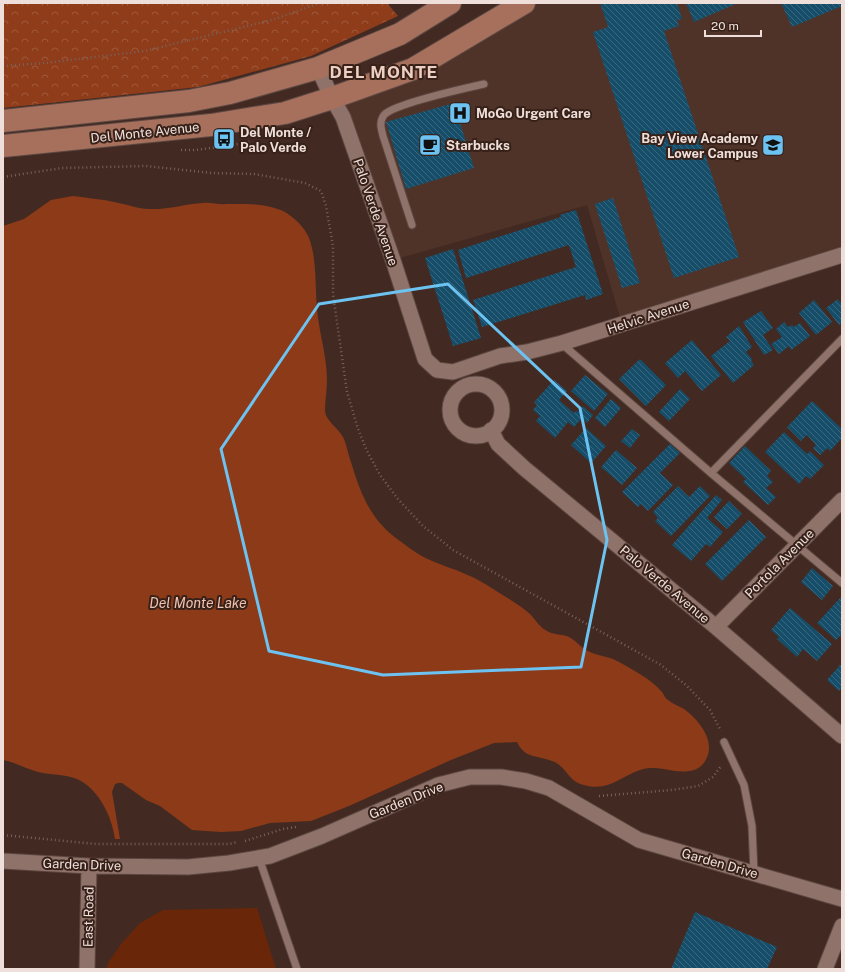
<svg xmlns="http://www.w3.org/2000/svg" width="845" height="972" viewBox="0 0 845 972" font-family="'Public Sans',sans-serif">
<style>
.built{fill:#503328}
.grass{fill:#6a2608}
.forest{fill:url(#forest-crowns)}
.water{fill:#8d3a19}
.building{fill:url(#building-back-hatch)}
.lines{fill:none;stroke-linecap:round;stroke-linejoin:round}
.service-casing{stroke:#5c4741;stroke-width:9}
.minor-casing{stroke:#5c4741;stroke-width:17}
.primary-casing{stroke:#5c4741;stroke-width:24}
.path{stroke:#78625b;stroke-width:2.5;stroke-dasharray:1 3;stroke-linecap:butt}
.service{stroke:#8f736a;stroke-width:7}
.minor{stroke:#8f736a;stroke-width:15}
.primary{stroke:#a6705d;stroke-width:22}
.marked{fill:none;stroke:#6cc3f2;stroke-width:3;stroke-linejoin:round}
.labels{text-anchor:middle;stroke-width:4;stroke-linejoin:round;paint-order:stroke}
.poi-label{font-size:13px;font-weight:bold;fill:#efdfda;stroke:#372118;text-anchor:start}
.street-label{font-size:13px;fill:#efdfda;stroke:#372118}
.water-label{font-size:14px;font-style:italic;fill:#f2c2b1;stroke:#372118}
.district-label{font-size:17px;font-weight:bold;letter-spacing:1px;fill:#eecfc4;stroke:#372118}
</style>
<defs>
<pattern id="forest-crowns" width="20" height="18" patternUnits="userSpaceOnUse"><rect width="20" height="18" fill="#8f3c1b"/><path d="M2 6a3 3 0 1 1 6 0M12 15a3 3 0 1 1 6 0" fill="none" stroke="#9f583c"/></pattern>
<pattern id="building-back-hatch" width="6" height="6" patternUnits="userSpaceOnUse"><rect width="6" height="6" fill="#164e6a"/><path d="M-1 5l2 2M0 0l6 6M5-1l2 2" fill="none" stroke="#38677f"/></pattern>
</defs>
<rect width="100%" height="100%" fill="#422a22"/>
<!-- built -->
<path class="built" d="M 524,3 L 842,3 L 842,255 L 622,324 L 587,205 L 393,260 L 332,98 Z"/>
<!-- grass -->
<path class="grass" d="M 257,908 L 276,969 L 106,969 L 108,963 L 121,944 L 140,923 L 163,910 Z"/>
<!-- forest -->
<path class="forest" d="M 3,3 L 387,3 L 398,16 L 311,56 L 198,87 L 3,108 Z"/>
<!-- water -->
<path class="water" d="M 73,196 C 87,198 101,199 114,202 C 126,204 138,209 149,209 C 167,210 185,204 203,203 C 211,202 219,205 226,204 C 246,204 267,203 285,212 C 295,218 305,228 309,238 C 317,259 315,287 317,309 C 319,333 327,356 327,380 C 327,390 325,400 325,410 C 325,421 340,429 344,439 C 347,446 348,455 351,462 C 361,495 371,521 400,541 C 407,546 413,551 420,555 C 436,564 453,568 470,576 C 482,581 494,590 506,597 C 514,602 523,608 530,614 C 535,619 540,628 547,631 C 553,635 562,634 569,637 C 577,641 581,648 588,651 C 597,656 608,656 617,661 C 630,668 651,679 661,691 C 665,695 663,696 668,700 C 673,704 679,706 684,709 C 700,721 719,744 703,764 C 696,772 685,772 675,771 C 664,769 651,766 640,770 C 620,777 608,792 584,785 C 567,781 567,766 552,761 C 537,755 525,759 517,742 L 494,743 L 451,760 L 349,806 L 311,821 L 270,823 L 241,831 L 221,832 L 192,830 L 160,806 L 146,800 L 122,783 L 118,783 L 115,784 L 112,792 L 120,839 L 115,839 C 112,817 99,789 77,779 C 65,774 51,775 38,772 C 26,769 15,762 3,760 L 3,226 L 24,219 L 51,200 Z"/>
<!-- building -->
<path class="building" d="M 600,3 L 677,3 L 682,19 L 677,20 L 679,26 L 664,31 L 739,257 L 674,278 L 593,32 L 608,27 Z
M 686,3 L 738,3 L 694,22 Z
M 781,3 L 842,3 L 842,6 L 792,27 Z
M 454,103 L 474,168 L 406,189 L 386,122 Z
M 613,198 L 640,283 L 622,288 L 595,204 Z
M 576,210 L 603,294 L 586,300 L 585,295 L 482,327 L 473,300 L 576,267 L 569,245 L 466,278 L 458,250 L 561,217 L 560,215 Z
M 453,249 L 481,338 L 453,346 L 425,258 Z
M 838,299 L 840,303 L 842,301 L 842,323 L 839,325 L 826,308 Z
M 814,300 L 832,322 L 816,335 L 799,313 Z
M 761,311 L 773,328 L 763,335 L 773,350 L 764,355 L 743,322 Z
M 784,322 L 788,327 L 792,325 L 794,327 L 800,323 L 810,336 L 791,350 L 789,346 L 779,354 L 771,344 L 782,337 L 776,329 Z
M 739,326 L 752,347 L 746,352 L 752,359 L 751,361 L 754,365 L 733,383 L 711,356 L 730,341 L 726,337 Z
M 692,340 L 721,375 L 702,391 L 685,371 L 678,378 L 665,363 Z
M 640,359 L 666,385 L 646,406 L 619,379 Z
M 585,375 L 608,394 L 594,411 L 571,391 Z
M 554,380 L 567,391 L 559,400 L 574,413 L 576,411 L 578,412 L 583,406 L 593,415 L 587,423 L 582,418 L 574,427 L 568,422 L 555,438 L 536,421 L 540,416 L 533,410 L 537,405 L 534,402 Z
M 680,389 L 690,399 L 669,421 L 659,412 Z
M 611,399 L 621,408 L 605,427 L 595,418 Z
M 812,401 L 842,429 L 842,438 L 830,451 L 827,448 L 820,455 L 813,448 L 816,445 L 807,435 L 801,441 L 787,427 Z
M 586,428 L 606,446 L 591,463 L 571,445 Z
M 632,429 L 640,435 L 630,448 L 621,441 Z
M 784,432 L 807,454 L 810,451 L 824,465 L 810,479 L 806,476 L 799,484 L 765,452 Z
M 670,444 L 680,453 L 660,473 L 673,485 L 648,511 L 641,504 L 638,507 L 622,492 Z
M 745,446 L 771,471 L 767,476 L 773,482 L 766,488 L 776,497 L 768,505 L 743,482 L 746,479 L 729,463 Z
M 616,450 L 637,468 L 622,485 L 601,467 Z
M 678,486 L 689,497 L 700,486 L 710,496 L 671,536 L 655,521 L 658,518 L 653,512 Z
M 716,495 L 722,500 L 707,518 L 723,532 L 710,547 L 706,544 L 691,561 L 672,545 Z
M 729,501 L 742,514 L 727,529 L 714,517 Z
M 749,520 L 766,537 L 722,581 L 705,564 Z
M 812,568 L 833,586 L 822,600 L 801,582 Z
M 842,596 L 842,637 L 840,636 L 836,640 L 817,623 Z
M 790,608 L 832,644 L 817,661 L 803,649 L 797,657 L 777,639 L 779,637 L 771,630 Z
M 840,665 L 842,666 L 842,687 L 839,691 L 827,680 Z
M 695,912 L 777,947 L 767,969 L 671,969 Z"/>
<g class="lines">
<!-- service casing -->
<g class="service-casing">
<path id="service" d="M 412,225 L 383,136 C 381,128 379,122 384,115 C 394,104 466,88 484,84
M 562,344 L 711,473 L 842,583
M 711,473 L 842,339
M 724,742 L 744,785 L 752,826 L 754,873
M 259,858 L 297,969"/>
</g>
<!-- minor casing -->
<g class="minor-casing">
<path id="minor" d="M 318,68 L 332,98 L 343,117 L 393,260 L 425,359 L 437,370 L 453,372 L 500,356 L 527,352 L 562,343 L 842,255
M450 410a26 26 0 1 1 52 0a26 26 0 1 1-52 0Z
M 491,430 L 498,444 L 524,468 L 716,627 L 842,736
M 716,627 L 842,500
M 3,861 L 89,866 L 188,867 L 229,863 L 270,856 L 322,836 L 438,785 L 470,777 L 501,777 L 526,781 L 549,788 L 639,840 L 842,899
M 87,969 L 89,866
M 825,969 L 842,926"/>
</g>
<!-- primary casing -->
<g class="primary-casing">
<path id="primary" d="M 3,121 L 189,101 L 230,93 L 318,68 L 400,34 L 450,3
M 3,146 L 211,125 L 285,113 L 332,98 L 413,69 L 524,3"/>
</g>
<!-- path -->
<path class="path" d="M 3,66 L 45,63 L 145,51 L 272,20 L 320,3
M 181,150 L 196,150 L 246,143 L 251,141
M 3,177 L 62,168 L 146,166 L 212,173 L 254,174 L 305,183 L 321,191 L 326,206 L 333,246 L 333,294 L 347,392 L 358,429 L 367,451 L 380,475 L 397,498 L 423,526 L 453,550 L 661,665 L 687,686 L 710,710 L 721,731
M 599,796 L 672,790 L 698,786 L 713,777 L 721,766
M 3,835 L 96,844 L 229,844 L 238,842
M 245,841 L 283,829 L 296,827"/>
<!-- service -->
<use href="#service" class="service"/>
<!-- minor -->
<use href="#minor" class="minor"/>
<!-- primary -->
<use href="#primary" class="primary"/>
</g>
<!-- marked area -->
<path class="marked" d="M 448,284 L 580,408 L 607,540 L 581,667 L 383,675 L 269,651 L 221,449 L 319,304 Z"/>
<!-- icons -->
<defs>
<g id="hospital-square" transform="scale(1.15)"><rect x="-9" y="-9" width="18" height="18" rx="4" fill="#6cc3f2" stroke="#372118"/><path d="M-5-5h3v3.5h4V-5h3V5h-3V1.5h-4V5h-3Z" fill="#111"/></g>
<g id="bus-square" transform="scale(1.15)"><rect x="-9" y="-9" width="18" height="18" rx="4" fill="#6cc3f2" stroke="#372118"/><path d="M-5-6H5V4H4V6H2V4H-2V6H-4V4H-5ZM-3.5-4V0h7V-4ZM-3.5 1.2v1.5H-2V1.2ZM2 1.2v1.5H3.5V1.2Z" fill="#111"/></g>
<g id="cafe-square" transform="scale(1.15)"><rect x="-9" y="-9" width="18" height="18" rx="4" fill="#6cc3f2" stroke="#372118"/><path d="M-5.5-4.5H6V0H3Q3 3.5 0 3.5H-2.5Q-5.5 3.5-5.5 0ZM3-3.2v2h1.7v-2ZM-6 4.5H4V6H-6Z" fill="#111"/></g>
<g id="school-square" transform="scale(1.15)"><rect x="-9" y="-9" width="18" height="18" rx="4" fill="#6cc3f2" stroke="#372118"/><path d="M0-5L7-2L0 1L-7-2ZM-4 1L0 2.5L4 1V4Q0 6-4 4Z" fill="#111"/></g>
</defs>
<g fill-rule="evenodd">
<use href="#hospital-square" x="460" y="113"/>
<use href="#bus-square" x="224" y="139"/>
<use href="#cafe-square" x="430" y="145"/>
<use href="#school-square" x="773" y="145"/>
</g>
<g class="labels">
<!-- poi labels -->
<g class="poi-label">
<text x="476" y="118">MoGo Urgent Care</text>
<text x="240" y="137">Del Monte /<tspan x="240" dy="15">Palo Verde</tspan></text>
<text x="758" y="143" text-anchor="end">Bay View Academy<tspan x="758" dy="15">Lower Campus</tspan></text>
<text x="446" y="150">Starbucks</text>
</g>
<!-- street labels -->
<g class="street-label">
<text transform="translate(145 132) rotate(-6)" y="5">Del Monte Avenue</text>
<text transform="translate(376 212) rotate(71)" y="5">Palo Verde Avenue</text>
<text transform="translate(648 316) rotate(-18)" y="5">Helvic Avenue</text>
<text transform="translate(779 563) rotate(-45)" y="5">Portola Avenue</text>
<text transform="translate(665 584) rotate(40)" y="5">Palo Verde Avenue</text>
<text transform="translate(406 800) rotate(-22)" y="5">Garden Drive</text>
<text transform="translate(720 863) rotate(16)" y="5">Garden Drive</text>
<text transform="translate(82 864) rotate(2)" y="5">Garden Drive</text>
<text transform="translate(88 917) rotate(-89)" y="5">East Road</text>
</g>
<!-- water labels -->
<g class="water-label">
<text x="198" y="608">Del Monte Lake</text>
</g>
<!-- district labels -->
<g class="district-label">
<text x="384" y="78">DEL MONTE</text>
</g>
</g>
<!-- border -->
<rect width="845" height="972" fill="none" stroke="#efdfda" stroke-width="8"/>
<!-- scale -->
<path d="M705 30v6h56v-6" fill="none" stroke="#efdfda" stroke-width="2"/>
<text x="711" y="30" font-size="12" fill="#efdfda" stroke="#372118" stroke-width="3" paint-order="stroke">20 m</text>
</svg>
